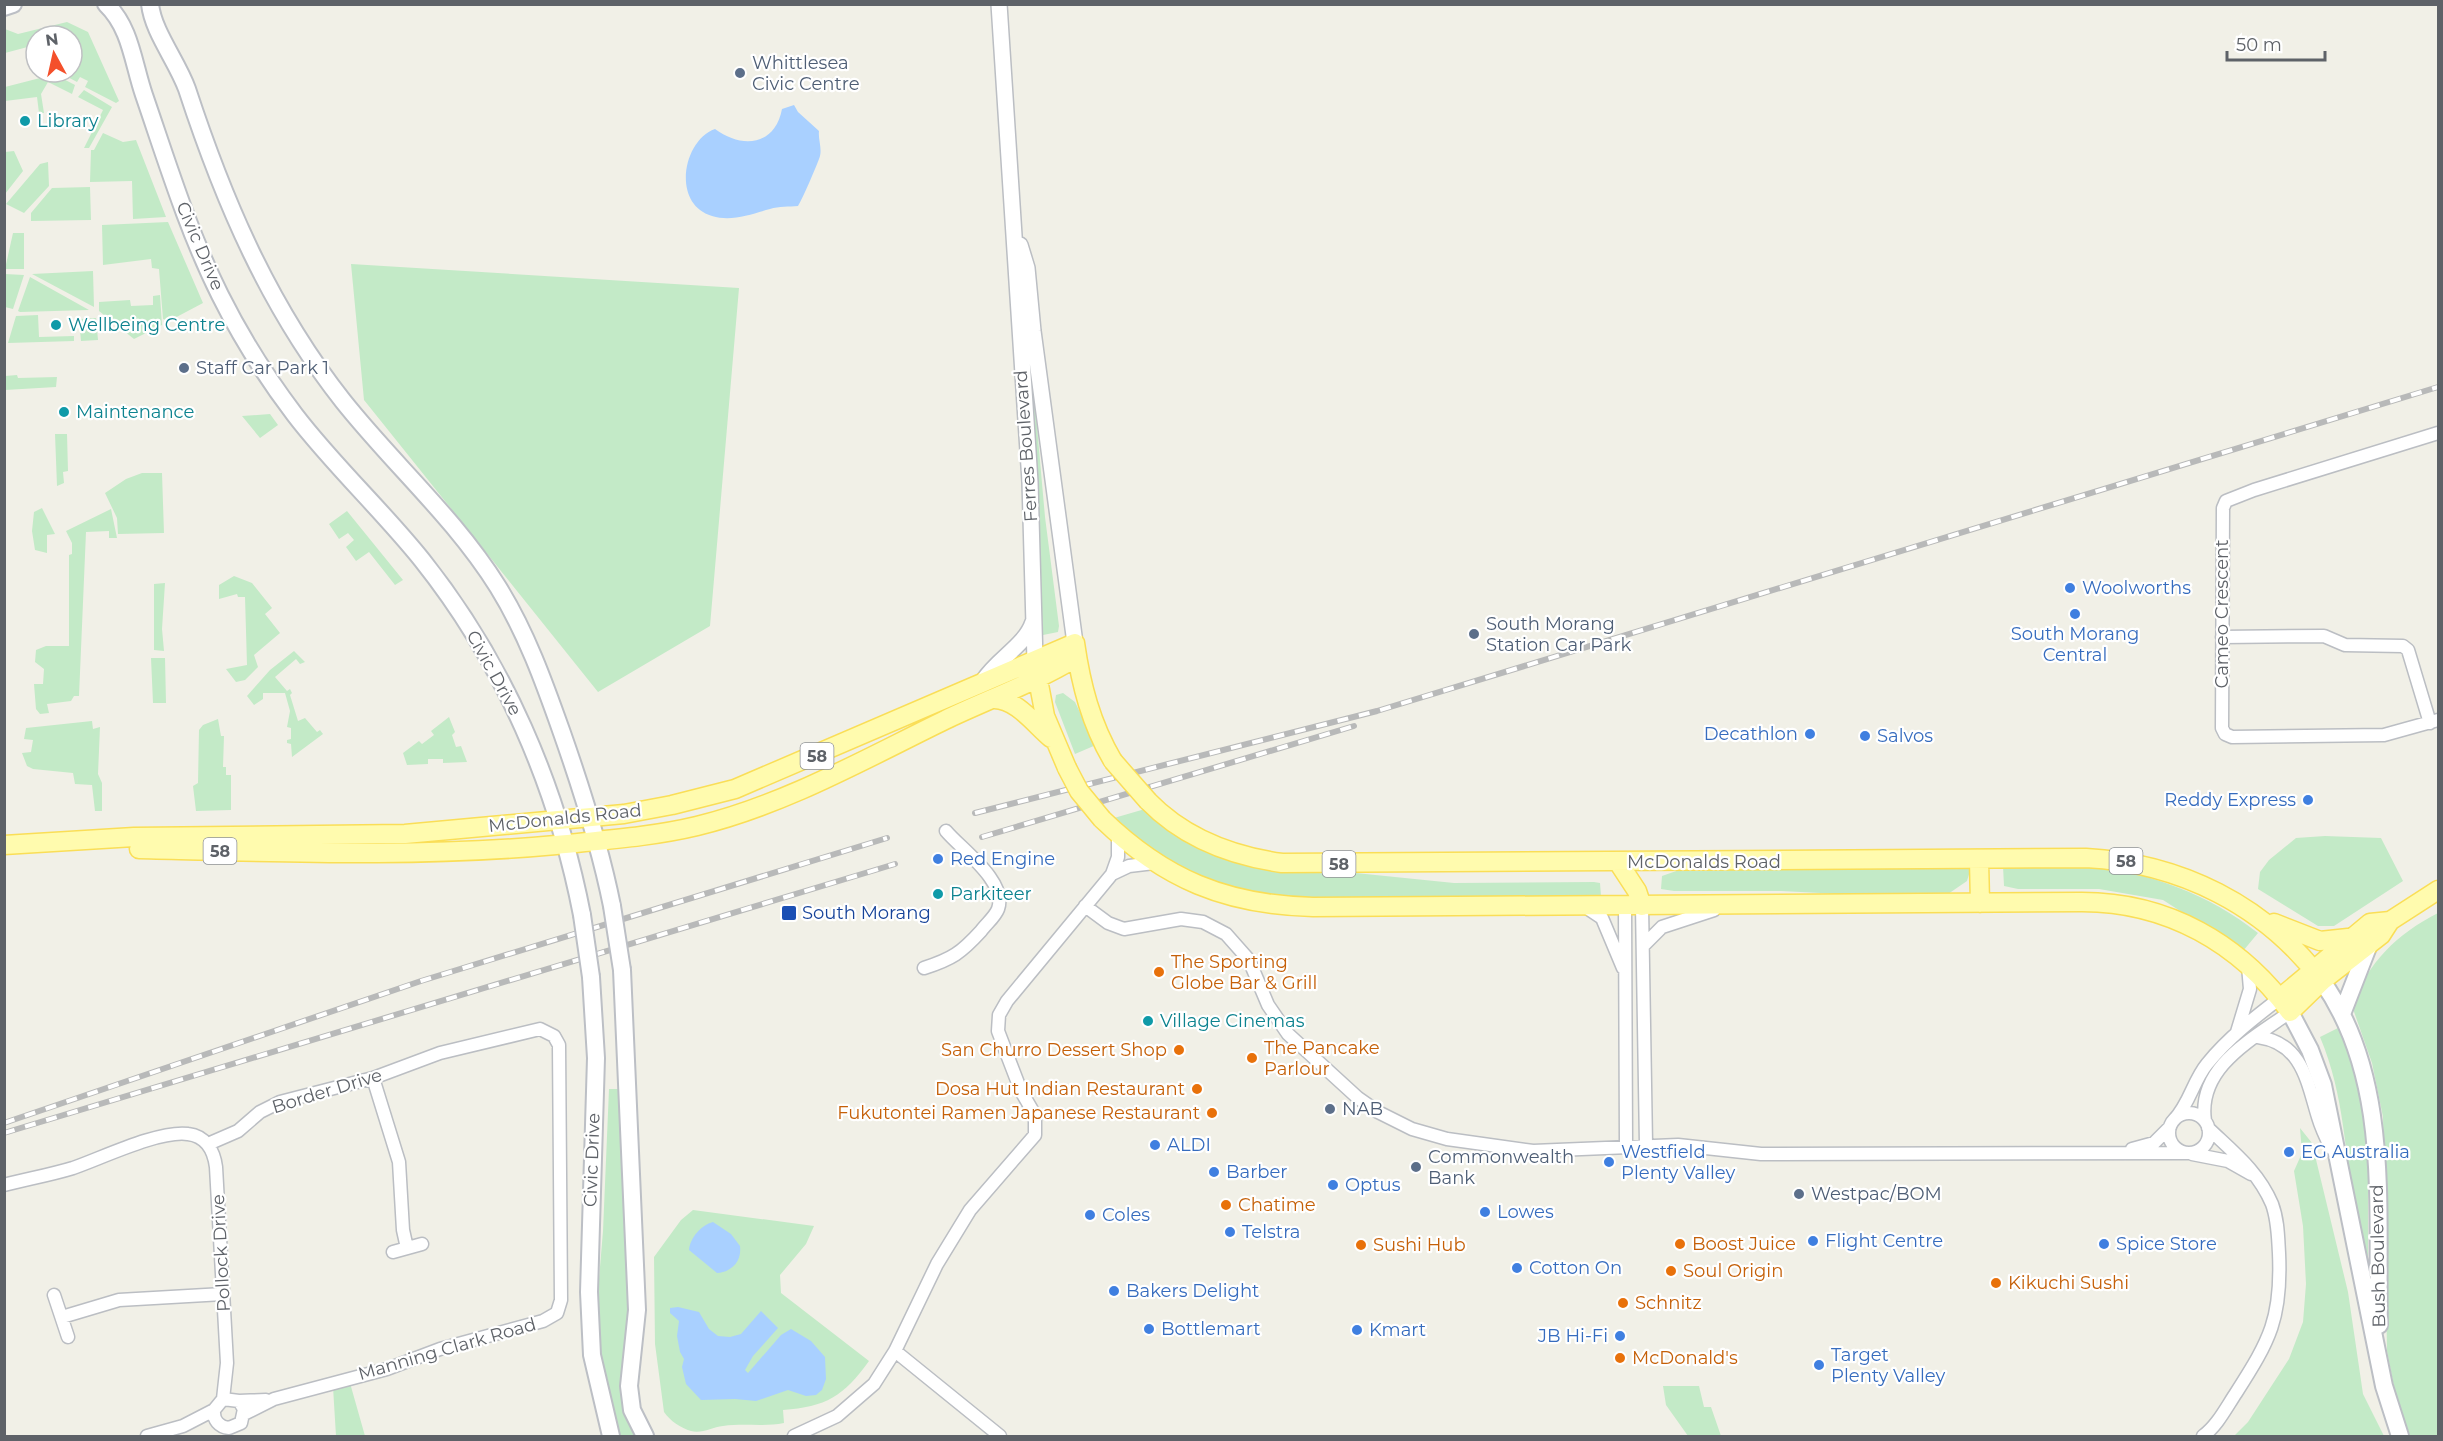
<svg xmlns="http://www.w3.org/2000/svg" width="2443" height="1441" viewBox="0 0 2443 1441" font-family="Montserrat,sans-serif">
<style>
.green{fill:#c3eac7}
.water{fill:#a9d0ff}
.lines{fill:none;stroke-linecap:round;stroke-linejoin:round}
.minor-casing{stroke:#bbbec3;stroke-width:15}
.tertiary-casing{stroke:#bbbec3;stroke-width:18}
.secondary-casing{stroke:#bcbfc5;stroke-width:20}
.primary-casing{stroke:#fade57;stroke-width:21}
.minor{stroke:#fff;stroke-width:12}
.tertiary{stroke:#fff;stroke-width:15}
.secondary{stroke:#fff;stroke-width:16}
.primary{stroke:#fffbae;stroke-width:18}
.rail-casing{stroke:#b8b9b9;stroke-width:6}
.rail{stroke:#fff;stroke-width:4;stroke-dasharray:11;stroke-linecap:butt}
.secondary-bridge-casing{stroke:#bcbfc5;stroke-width:20;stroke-linecap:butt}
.primary-bridge-casing{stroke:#fade57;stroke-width:21;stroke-linecap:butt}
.secondary-bridge{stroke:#fff;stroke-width:16}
.primary-bridge{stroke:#fffbae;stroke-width:18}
.service-dot{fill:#5c6f8a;stroke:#fff;stroke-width:2}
.culture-dot{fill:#0f9aa8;stroke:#fff;stroke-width:2}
.shop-dot{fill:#3f7fe0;stroke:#fff;stroke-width:2}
.transit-dot{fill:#1a4fb4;stroke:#fff;stroke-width:2}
.food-dot{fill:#e8710a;stroke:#fff;stroke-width:2}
.labels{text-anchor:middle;stroke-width:4.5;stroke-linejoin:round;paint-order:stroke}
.shield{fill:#fff;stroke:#8e9195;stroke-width:1.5}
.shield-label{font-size:16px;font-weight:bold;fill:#5e6268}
.service-label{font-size:18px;fill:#4e5e75;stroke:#fff;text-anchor:start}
.culture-label{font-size:18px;fill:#0d838f;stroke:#fff;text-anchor:start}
.street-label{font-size:18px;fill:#5e6268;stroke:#fff}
.shop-label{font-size:18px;fill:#366cbe;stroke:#fff;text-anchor:start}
.transit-label{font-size:18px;fill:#164399;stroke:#fff;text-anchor:start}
.food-label{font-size:18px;fill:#c56008;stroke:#fff;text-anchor:start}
</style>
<rect width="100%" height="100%" fill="#f1f0e7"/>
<!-- green -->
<path class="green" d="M 67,22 L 88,32 L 119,101 L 116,103 L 85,87 L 88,81 L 80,77 L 77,82 L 58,72 L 72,72 L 72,36 L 36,36 L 36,49 L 35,45 L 5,53 L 5,29 L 18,34 Z
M 42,72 L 50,72 L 75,85 L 72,94 L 48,82 L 41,94 L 44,113 L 39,113 L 37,97 L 5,101 L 5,87 L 44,77 Z
M 84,90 L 112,107 L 89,148 L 84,148 L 103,110 L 78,97 Z
M 103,133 L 123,142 L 136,140 L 166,217 L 133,219 L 132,181 L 90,182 L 91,150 L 94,150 Z
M 14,151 L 23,171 L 5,194 L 5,152 Z
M 48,162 L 49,186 L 24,213 L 6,204 L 40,164 Z
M 90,187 L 91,220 L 31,221 L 31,213 L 52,188 Z
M 168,222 L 203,303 L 169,321 L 163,319 L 159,269 L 152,268 L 151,259 L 103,265 L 102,225 Z
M 13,233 L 24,233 L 24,269 L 5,269 Z
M 351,264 L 739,288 L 710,626 L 598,692 L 364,400 Z
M 93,271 L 94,307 L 32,274 Z
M 5,274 L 24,275 L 13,309 L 5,307 Z
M 30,277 L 89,310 L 20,312 L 18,311 Z
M 160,295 L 162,325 L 134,339 L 99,311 L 99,302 L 130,300 L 131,306 L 153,305 L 153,296 Z
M 38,315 L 39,337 L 74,336 L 74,341 L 8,343 L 16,316 Z
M 96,318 L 98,340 L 81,341 L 79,319 Z
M 17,375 L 18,378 L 57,377 L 56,387 L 5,390 L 5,376 Z
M 1035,404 L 1045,517 L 1059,626 L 1058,632 L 1043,635 L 1029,405 Z
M 270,414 L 278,425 L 260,438 L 242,416 Z
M 55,434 L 67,434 L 68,471 L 63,472 L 64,483 L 57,486 Z
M 142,473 L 162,473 L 164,533 L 118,534 L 117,518 L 105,493 L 126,479 Z
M 42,508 L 55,534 L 47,535 L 47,553 L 35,550 L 32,531 L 34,512 Z
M 111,509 L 117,538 L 109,538 L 109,531 L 86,532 L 79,696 L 74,696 L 71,701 L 47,704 L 49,713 L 40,714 L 36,709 L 34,684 L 43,684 L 44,669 L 35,662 L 36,650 L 46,646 L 69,646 L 69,555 L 72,554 L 72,543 L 66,531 Z
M 347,511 L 403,580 L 395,585 L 369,552 L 356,561 L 346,547 L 354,540 L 348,533 L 339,539 L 329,524 Z
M 234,576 L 252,583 L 272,608 L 265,614 L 280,633 L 254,655 L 258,667 L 245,680 L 236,682 L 226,669 L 247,665 L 245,597 L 238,597 L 237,594 L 219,599 L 219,585 Z
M 165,583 L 162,629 L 164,651 L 154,650 L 154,584 Z
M 294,651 L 305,662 L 300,664 L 296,659 L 275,677 L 287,691 L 290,689 L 292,693 L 290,695 L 298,721 L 305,718 L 317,732 L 320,730 L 323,734 L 292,757 L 291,744 L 287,743 L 287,740 L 291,739 L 291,728 L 287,727 L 290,711 L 285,693 L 263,693 L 263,699 L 254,705 L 247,696 L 270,670 Z
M 151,658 L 165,658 L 166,703 L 153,703 Z
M 1063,693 L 1075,702 L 1096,745 L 1075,754 L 1055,702 L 1056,695 Z
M 449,717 L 455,732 L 452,735 L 456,747 L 461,746 L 467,762 L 443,763 L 443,759 L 428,759 L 428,764 L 407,765 L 403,753 L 419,741 L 422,744 L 434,735 L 431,731 Z
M 218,719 L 221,736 L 224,736 L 223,767 L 226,767 L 226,775 L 231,775 L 231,810 L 196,811 L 193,786 L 198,783 L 199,730 L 203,725 Z
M 92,721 L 93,729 L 100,727 L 98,774 L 102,783 L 102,811 L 95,811 L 92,785 L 75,784 L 73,773 L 33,769 L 27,766 L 22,753 L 31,752 L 33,740 L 24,739 L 26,728 Z
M 1145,809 L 1171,829 L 1336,871 L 1454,883 L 1594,882 L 1600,883 L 1601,896 L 1275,899 L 1211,884 L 1144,846 L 1114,818 Z
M 2325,836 L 2381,838 L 2403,881 L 2334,926 L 2318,926 L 2258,889 L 2260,872 L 2269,860 L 2296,838 Z
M 2088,865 C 2150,873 2209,894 2258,933 L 2243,951 L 2163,900 L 2099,889 L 2018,889 L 2004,886 L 2003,866 Z
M 1967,866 L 1970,871 L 1967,881 L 1948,894 L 1880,896 L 1781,891 L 1674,891 L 1661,889 L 1662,876 L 1682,869 Z
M 2438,913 L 2438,1436 L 2410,1436 L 2396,1397 L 2387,1351 L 2383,1117 L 2372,1063 L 2352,1006 C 2368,962 2397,934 2438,913 Z
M 2340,1027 L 2358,1074 L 2368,1145 L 2368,1266 C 2363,1250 2357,1233 2355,1217 C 2345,1155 2345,1096 2320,1037 Z
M 609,1089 L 622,1089 L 637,1436 L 618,1436 L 600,1360 L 596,1315 L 603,1231 Z
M 2300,1128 L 2312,1143 L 2348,1292 L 2363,1394 L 2384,1436 L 2234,1436 L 2248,1422 L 2289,1359 L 2303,1322 L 2306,1284 L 2303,1226 L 2294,1171 L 2302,1153 Z
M 693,1210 L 814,1226 L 806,1244 L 780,1275 L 781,1293 L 869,1361 C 844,1396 826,1407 783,1410 L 784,1423 C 764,1427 744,1423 723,1426 C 712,1427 702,1434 691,1431 C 681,1428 670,1421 664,1412 L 655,1344 L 654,1257 L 681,1220 Z
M 350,1383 L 365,1436 L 336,1436 L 333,1387 Z
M 1663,1386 L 1699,1386 L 1704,1407 L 1711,1407 L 1721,1436 L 1688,1436 L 1666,1405 Z"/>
<!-- water -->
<path class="water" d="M 794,105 L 798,112 L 819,131 C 818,139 822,148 820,156 C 818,163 802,200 798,206 C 789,207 779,206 770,209 C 751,214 732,222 712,216 C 671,204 683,140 715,129 C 742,149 775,146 782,109 Z
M 713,1222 L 731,1234 L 740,1246 C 742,1261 732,1272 717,1273 L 689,1250 C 690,1238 701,1225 713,1222 Z
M 678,1307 L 699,1312 L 709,1329 L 718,1336 L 730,1337 L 741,1334 L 761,1311 L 778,1328 L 753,1356 L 745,1370 L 748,1373 L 781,1335 L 791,1329 L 811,1341 L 825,1357 L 826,1379 L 822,1390 L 816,1395 L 806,1396 L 788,1390 L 756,1401 L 735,1399 L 701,1400 L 686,1384 L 682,1367 L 684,1359 L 680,1352 L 677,1336 L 679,1321 L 670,1313 L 670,1308 Z"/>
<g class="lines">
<!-- minor casing -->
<g class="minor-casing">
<path id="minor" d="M 2438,433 L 2254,490 L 2226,501 L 2223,508 L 2222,728 L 2225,734 L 2232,737 L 2384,735 L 2438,720
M 2222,637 L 2324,636 L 2345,645 L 2403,646 L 2408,650 L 2430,723
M 1112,874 L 1129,866 L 1154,863
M 1625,905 L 1626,1145
M 1085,906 L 1108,923 L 1124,929 L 1181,919 L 1203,922 L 1226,934 L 1249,960 L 1268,1005 L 1288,1034 L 1358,1098 L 1378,1112 L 1412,1129 L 1447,1139 L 1533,1151 L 1678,1145 L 1761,1154 L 2186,1153
M 1584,906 L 1602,918 L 1623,968
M 1642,906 L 1646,1144
M 1644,945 L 1662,927 L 1714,910
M 924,968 C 952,959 961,953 981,931 C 986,924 995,917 998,909 C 1008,882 961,849 946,831
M 2237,1032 L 2250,989 L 2248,966
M 2258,1037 C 2302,1043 2307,1081 2318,1117 C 2321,1127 2326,1138 2331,1148
M 373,1078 L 399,1162 L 403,1230 L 407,1248
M2169 1133a20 20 0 1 1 40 0a20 20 0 1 1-40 0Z
M 2174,1120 C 2190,1103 2193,1081 2207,1064 C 2228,1038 2254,1018 2280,998
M 2205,1121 C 2197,1067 2253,1039 2290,1012
M 208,1144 L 238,1131 L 260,1112 L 280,1102 L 373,1078 L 440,1053 L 540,1029 L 554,1036 L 559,1045 L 561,1300 L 557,1313 L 543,1321 L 440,1349 L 387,1369 L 274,1399 L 244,1414
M 2132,1149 L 2154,1143 L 2170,1127
M 2192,1154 L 2228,1161 L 2251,1174
M 4,1185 C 27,1179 50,1175 73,1168 C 102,1158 159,1130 188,1134 C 206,1136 214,1151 216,1167 L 227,1363 L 223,1399
M 393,1252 L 422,1244
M 54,1295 L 68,1337
M 62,1317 L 119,1300 L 223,1294
M 895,1351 L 1000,1436
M 239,1401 L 244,1409 L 241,1423 L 229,1428 C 219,1427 213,1420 214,1410 L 223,1399 L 239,1401 L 266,1400
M 147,1436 L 183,1426 L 214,1410
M 794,1436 L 837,1416 L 874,1384 L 895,1351 L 937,1264 L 970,1210 L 1035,1135 L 1035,1115 L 1021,1091 L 998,1031 L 999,1015 L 1007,1001 L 1112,874 L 1118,857 L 1118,835
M 2203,1436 C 2217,1426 2226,1408 2236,1393 C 2270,1340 2282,1318 2279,1253 C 2278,1237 2278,1220 2272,1204 C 2258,1171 2233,1152 2208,1128"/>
</g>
<!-- tertiary casing -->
<g class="tertiary-casing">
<path id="tertiary" d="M 999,4 L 1030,482 L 1035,661
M 1020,245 L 1027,268 L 1033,331 L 1075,643
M 983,681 C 998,658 1025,646 1033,622"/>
</g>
<!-- secondary casing -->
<g class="secondary-casing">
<path id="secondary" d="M 106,4 C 131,28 133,63 144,95 C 167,162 188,231 220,295 C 241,337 266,377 295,415 C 334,466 382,510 422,560 C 504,663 557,786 582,915
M 150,4 C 153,32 177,61 187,89 C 224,202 269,307 343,401 C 393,464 454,517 498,587 C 526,632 544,682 562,733 C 582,790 600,846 612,906
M 4,7 L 13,4
M 622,970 L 637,1310 L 629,1386 L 632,1410 L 645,1436
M 591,977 L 596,1058 L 589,1292 L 592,1355 L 611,1436
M 2322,981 C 2392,1080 2376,1211 2379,1325
M 2290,1012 L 2310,1050 L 2323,1085 L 2384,1386 L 2400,1436
M 2342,1014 L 2368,947"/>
</g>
<!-- primary casing -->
<g class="primary-casing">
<path id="primary" d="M 1036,669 L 1045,716 L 1067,768
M 994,699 C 1017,699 1035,725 1051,738
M 1148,801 C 1184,838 1232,856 1282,863 L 2086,858 C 2180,863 2265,905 2322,981
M 1102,819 C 1164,879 1226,905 1313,907 L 2082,902 C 2167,902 2240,943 2290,1012 L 2322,981 L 2381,935 L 2390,921 L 2438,890
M 4,845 L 134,837 L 405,834 L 624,814 L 672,805 L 735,789 L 1075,643 C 1081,685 1091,724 1113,761
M 139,849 C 280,852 416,858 556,845 C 603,840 651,837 697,826 C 784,805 865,759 945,720 C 989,699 1034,683 1077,657
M 1979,860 L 1980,903
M 1618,862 L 1637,891 L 1642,906
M 2274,923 L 2320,941 L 2348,938
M 2280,998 L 2370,923 L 2390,921"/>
</g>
<!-- minor -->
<use href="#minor" class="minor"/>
<!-- tertiary -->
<use href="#tertiary" class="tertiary"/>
<!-- secondary -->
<use href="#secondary" class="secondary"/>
<!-- primary -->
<use href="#primary" class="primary"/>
<!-- rail casing -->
<g class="rail-casing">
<path id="rail" d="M 975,813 L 1377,711 L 2438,387
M 982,837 L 1354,726
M 4,1123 L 421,981 L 887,838
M 4,1133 L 895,864"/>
</g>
<!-- rail -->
<use href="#rail" class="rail"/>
<!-- secondary-bridge casing -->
<g class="secondary-bridge-casing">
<path id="secondary-bridge" d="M 612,906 L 622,970
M 582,915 L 591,977"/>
</g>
<!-- primary-bridge casing -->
<g class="primary-bridge-casing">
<path id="primary-bridge" d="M 1113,761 L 1148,801
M 1067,768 L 1079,791 L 1102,819"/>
</g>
<!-- secondary-bridge -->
<use href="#secondary-bridge" class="secondary-bridge"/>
<!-- primary-bridge -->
<use href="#primary-bridge" class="primary-bridge"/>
</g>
<!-- markers -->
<g class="service-dot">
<circle cx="740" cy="73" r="6"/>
<circle cx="184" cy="368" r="6"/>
<circle cx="1474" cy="634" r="6"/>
<circle cx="1330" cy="1109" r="6"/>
<circle cx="1416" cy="1167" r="6"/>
<circle cx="1799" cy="1194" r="6"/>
</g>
<g class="culture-dot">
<circle cx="25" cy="121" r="6"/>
<circle cx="56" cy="325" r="6"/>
<circle cx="64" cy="412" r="6"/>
<circle cx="938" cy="894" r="6"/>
<circle cx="1148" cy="1021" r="6"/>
</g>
<g class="shop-dot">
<circle cx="2070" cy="588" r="6"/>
<circle cx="2075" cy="614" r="6"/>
<circle cx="1810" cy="734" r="6"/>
<circle cx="1865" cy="736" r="6"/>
<circle cx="2308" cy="800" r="6"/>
<circle cx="938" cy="859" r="6"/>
<circle cx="1155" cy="1145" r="6"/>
<circle cx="2289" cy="1152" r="6"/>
<circle cx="1609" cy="1162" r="6"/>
<circle cx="1214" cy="1172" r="6"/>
<circle cx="1333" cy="1185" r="6"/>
<circle cx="1485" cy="1212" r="6"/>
<circle cx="1090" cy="1215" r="6"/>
<circle cx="1230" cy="1232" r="6"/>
<circle cx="1813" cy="1241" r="6"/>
<circle cx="2104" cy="1244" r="6"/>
<circle cx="1517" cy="1268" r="6"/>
<circle cx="1114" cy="1291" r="6"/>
<circle cx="1149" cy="1329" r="6"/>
<circle cx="1357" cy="1330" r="6"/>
<circle cx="1620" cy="1336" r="6"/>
<circle cx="1819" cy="1365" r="6"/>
</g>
<rect class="transit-dot" x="781" y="905" width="16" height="16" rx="3"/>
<g class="food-dot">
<circle cx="1159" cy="972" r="6"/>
<circle cx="1179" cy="1050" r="6"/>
<circle cx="1252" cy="1058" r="6"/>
<circle cx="1197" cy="1089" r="6"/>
<circle cx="1212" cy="1113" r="6"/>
<circle cx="1226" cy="1205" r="6"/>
<circle cx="1680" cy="1244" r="6"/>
<circle cx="1361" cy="1245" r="6"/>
<circle cx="1671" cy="1271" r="6"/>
<circle cx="1996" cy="1283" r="6"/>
<circle cx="1623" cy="1303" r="6"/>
<circle cx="1620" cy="1358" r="6"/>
</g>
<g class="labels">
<!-- shield labels -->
<g class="shield">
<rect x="800.5" y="743" width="33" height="26" rx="4.5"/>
<rect x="203.5" y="838" width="33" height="26" rx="4.5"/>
<rect x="2109.5" y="848" width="33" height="26" rx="4.5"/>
<rect x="1322.5" y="851" width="33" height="26" rx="4.5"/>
</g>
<g class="shield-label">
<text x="817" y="762">58</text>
<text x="220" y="857">58</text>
<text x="2126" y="867">58</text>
<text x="1339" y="870">58</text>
</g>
<!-- service labels -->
<g class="service-label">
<text x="752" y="69">Whittlesea<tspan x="752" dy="21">Civic Centre</tspan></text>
<text x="196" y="374">Staff Car Park 1</text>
<text x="1486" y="630">South Morang<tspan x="1486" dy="21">Station Car Park</tspan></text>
<text x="1342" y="1115">NAB</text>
<text x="1428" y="1163">Commonwealth<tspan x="1428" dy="21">Bank</tspan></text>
<text x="1811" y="1200">Westpac/BOM</text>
</g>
<!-- culture labels -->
<g class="culture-label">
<text x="37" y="127">Library</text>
<text x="68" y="331">Wellbeing Centre</text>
<text x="76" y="418">Maintenance</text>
<text x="950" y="900">Parkiteer</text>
<text x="1160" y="1027">Village Cinemas</text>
</g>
<!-- street labels -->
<g class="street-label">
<text transform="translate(200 246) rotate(67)" y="6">Civic Drive</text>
<text transform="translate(1026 446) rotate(-94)" y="6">Ferres Boulevard</text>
<text transform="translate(2222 614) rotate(-90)" y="6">Cameo Crescent</text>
<text transform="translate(494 673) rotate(61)" y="6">Civic Drive</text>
<text transform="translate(565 818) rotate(-6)" y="6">McDonalds Road</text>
<text x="1704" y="868">McDonalds Road</text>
<text transform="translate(327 1091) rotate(-17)" y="6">Border Drive</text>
<text transform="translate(592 1160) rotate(-88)" y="6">Civic Drive</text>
<text transform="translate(221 1253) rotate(-93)" y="6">Pollock Drive</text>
<text transform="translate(2378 1256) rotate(-91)" y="6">Bush Boulevard</text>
<text transform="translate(447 1349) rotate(-16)" y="6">Manning Clark Road</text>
</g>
<!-- shop labels -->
<g class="shop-label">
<text x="2082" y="594">Woolworths</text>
<text x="2075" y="640" text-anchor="middle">South Morang<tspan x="2075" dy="21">Central</tspan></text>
<text x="1798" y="740" text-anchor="end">Decathlon</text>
<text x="1877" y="742">Salvos</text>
<text x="2296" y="806" text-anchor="end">Reddy Express</text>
<text x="950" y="865">Red Engine</text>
<text x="1167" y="1151">ALDI</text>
<text x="1621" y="1158">Westfield<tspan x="1621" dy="21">Plenty Valley</tspan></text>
<text x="2301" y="1158">EG Australia</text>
<text x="1226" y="1178">Barber</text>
<text x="1345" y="1191">Optus</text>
<text x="1497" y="1218">Lowes</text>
<text x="1102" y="1221">Coles</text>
<text x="1242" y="1238">Telstra</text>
<text x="1825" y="1247">Flight Centre</text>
<text x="2116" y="1250">Spice Store</text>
<text x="1529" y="1274">Cotton On</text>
<text x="1126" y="1297">Bakers Delight</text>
<text x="1161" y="1335">Bottlemart</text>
<text x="1369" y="1336">Kmart</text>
<text x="1608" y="1342" text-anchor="end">JB Hi-Fi</text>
<text x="1831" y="1361">Target<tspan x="1831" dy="21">Plenty Valley</tspan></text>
</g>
<!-- transit labels -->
<g class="transit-label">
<text x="802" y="919">South Morang</text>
</g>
<!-- food labels -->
<g class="food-label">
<text x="1171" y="968">The Sporting<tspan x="1171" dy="21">Globe Bar &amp; Grill</tspan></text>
<text x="1264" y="1054">The Pancake<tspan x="1264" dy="21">Parlour</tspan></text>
<text x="1167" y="1056" text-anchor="end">San Churro Dessert Shop</text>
<text x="1185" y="1095" text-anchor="end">Dosa Hut Indian Restaurant</text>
<text x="1200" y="1119" text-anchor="end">Fukutontei Ramen Japanese Restaurant</text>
<text x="1238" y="1211">Chatime</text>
<text x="1692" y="1250">Boost Juice</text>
<text x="1373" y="1251">Sushi Hub</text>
<text x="1683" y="1277">Soul Origin</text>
<text x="2008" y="1289">Kikuchi Sushi</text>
<text x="1635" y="1309">Schnitz</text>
<text x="1632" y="1364">McDonald's</text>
</g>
</g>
<!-- border -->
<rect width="2443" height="1441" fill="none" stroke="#5e6268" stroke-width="12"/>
<!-- north arrow -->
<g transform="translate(54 54) rotate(352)"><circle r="28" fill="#ffffff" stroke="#bfc0c3" stroke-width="1.5"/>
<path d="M0-4.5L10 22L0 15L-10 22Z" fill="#f4502b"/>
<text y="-9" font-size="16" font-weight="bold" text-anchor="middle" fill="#5e6268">N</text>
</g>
<!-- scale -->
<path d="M2227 51v9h98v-9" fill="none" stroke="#5e6268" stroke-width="3"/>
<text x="2236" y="51" font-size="18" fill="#5e6268" stroke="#ffffff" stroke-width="4.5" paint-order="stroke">50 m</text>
</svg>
